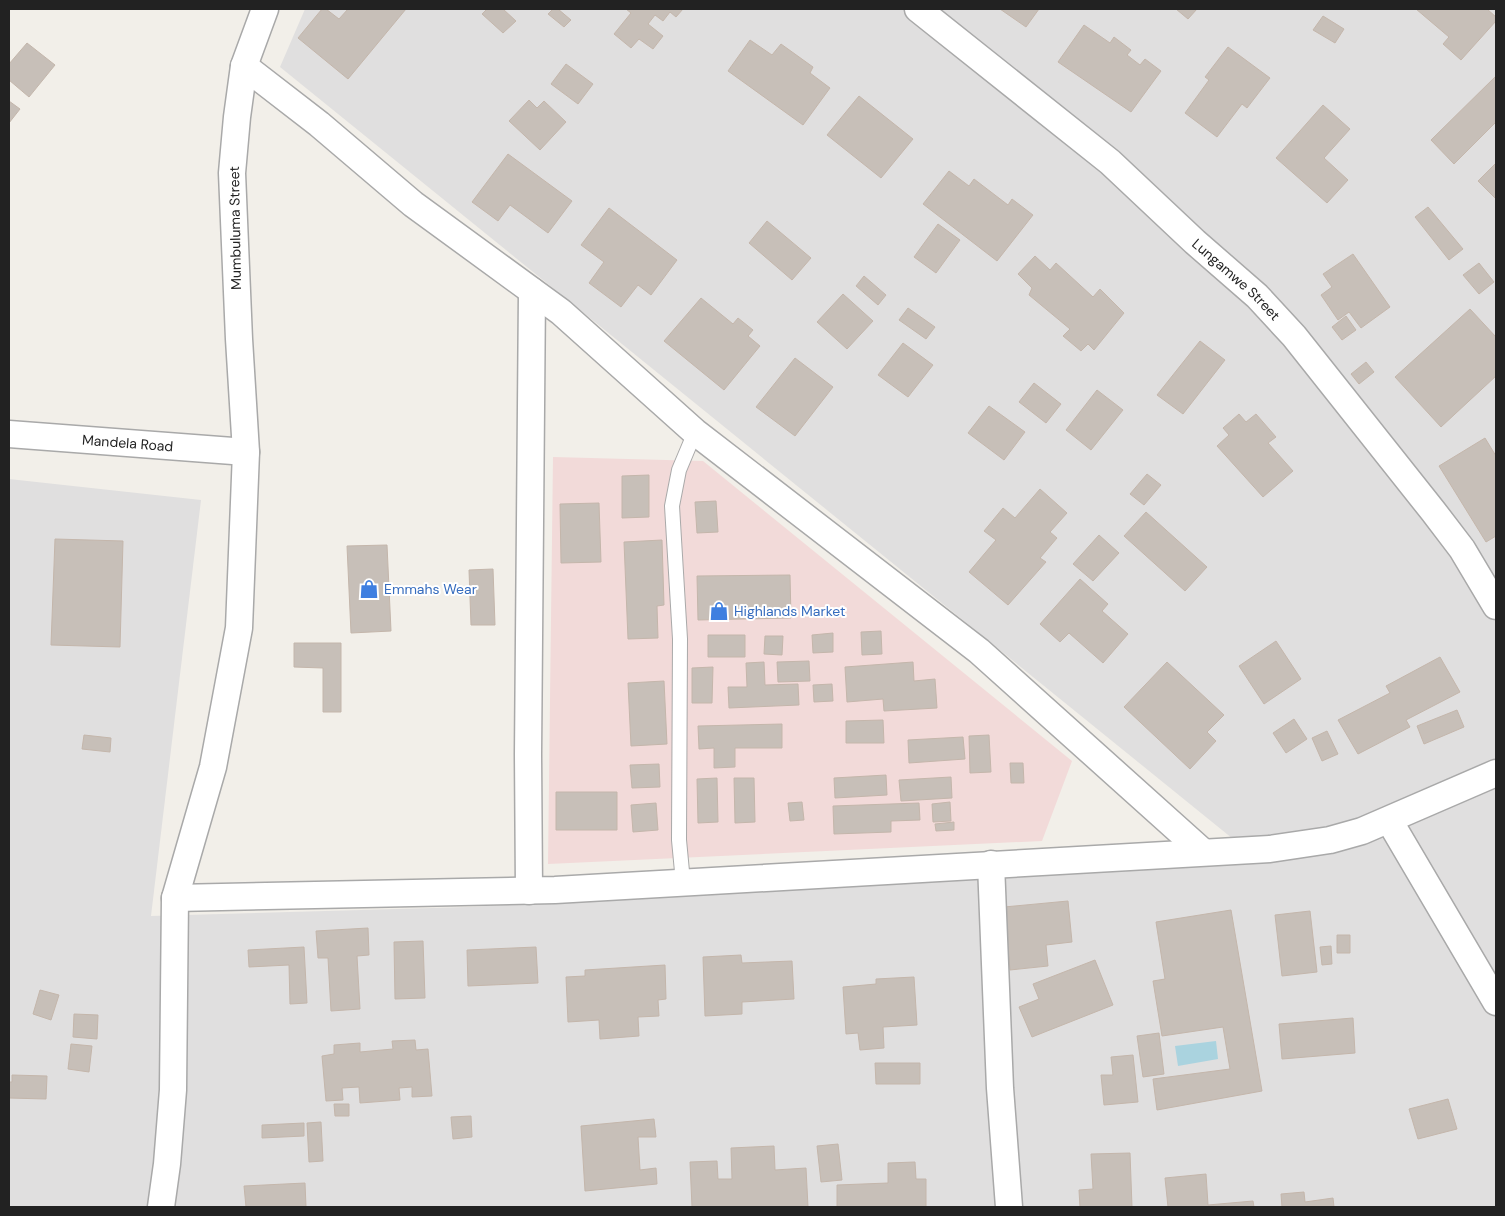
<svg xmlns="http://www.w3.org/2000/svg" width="1505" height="1216" viewBox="0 0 1505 1216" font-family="'DM Sans',sans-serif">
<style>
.residential{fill:#e0dfdf}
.commercial{fill:#f2dad9}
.water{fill:#aad3df}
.building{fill:#c7bfb8;stroke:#c4b6ab}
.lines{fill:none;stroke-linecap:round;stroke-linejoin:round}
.lane-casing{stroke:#a9a9a9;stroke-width:16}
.street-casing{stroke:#a9a9a9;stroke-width:29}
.lane{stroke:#fff;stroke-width:14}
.street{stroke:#fff;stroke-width:26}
.labels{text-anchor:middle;stroke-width:4;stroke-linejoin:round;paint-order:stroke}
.street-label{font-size:14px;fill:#222;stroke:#fff}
.shop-label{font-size:14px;fill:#366cbe;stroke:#fff;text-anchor:start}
</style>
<rect width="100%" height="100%" fill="#f2efe9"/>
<!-- residential -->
<path class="residential" d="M 305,9 L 1496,9 L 1496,1207 L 9,1207 L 9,479 L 201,500 L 151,916 L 468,907 L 961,880 L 1259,860 L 280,67 Z"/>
<!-- commercial -->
<path class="commercial" d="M 553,457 L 703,461 L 1072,761 L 1042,841 L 548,864 Z"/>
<!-- water -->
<path class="water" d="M 1216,1041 L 1218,1059 L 1178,1066 L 1175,1046 Z"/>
<!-- building -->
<path class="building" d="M 322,9 L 326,9 L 339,19 L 348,9 L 406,9 L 348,79 L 298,38 Z
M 487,9 L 503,9 L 516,21 L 503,33 L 482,14 Z
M 553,9 L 558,9 L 571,20 L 564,27 L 548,14 Z
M 626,9 L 683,9 L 676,17 L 670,12 L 663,21 L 655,15 L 648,24 L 663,36 L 653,49 L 639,39 L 631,48 L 614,34 L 631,13 Z
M 1000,9 L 1039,9 L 1026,27 Z
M 1176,9 L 1197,9 L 1188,19 Z
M 1416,9 L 1487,9 L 1496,17 L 1496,21 L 1461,60 L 1443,44 L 1449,37 Z
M 1323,16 L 1344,29 L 1335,43 L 1313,30 Z
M 1084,25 L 1110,43 L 1114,37 L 1131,50 L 1127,55 L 1140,65 L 1145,59 L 1161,71 L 1131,112 L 1058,62 Z
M 750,40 L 772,55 L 781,44 L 813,67 L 810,73 L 830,88 L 803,125 L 728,71 Z
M 27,43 L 55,65 L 29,97 L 9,80 L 9,64 Z
M 1228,47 L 1270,78 L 1247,108 L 1242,104 L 1217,137 L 1185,113 L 1209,80 L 1205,77 Z
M 566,64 L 593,84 L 578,104 L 551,84 Z
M 1496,76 L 1496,122 L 1454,164 L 1431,140 Z
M 859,96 L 913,139 L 881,178 L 827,135 Z
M 529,100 L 537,108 L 544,101 L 566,122 L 540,150 L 509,121 Z
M 9,101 L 20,109 L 9,123 Z
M 1323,105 L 1350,129 L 1324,158 L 1348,180 L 1327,203 L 1276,158 Z
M 508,154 L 572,201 L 548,233 L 510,205 L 498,221 L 472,202 Z
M 1496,163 L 1496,199 L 1478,181 Z
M 949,171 L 969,186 L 974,179 L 1008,205 L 1012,199 L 1033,215 L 997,261 L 923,204 Z
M 1428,207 L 1463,249 L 1449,260 L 1415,217 Z
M 609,208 L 677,260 L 651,295 L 638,285 L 621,307 L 589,283 L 604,262 L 581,245 Z
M 767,221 L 811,258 L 792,280 L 749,243 Z
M 938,224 L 960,240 L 936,273 L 914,257 Z
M 1353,254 L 1390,307 L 1361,328 L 1349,312 L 1338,320 L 1321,295 L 1332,287 L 1323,274 Z
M 1035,256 L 1050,270 L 1056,263 L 1093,297 L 1100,289 L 1124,313 L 1094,350 L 1088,344 L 1081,351 L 1063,336 L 1070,329 L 1029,295 L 1032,288 L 1018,274 Z
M 1479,263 L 1494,282 L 1479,294 L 1463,275 Z
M 864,276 L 886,295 L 878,305 L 856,286 Z
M 843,294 L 873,321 L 847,349 L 817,322 Z
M 701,298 L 733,324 L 738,318 L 753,330 L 748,336 L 760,346 L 724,390 L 664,341 Z
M 908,308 L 935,327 L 926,339 L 899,320 Z
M 1470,309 L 1496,337 L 1496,376 L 1441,427 L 1395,377 Z
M 1346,316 L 1356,330 L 1342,340 L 1332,327 Z
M 1200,341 L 1225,360 L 1183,414 L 1157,395 Z
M 903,343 L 933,365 L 908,397 L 878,375 Z
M 795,358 L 833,387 L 795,436 L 756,407 Z
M 1366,362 L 1374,372 L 1359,384 L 1351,374 Z
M 1034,383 L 1061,404 L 1046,423 L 1019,402 Z
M 1097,390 L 1123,410 L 1091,450 L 1066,430 Z
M 989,406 L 1025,432 L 1004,460 L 968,433 Z
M 1239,414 L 1246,422 L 1256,414 L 1276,437 L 1268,443 L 1293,471 L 1263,497 L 1217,446 L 1229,435 L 1223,428 Z
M 1485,438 L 1496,456 L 1496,536 L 1486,542 L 1439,466 Z
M 1147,474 L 1161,485 L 1144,505 L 1130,494 Z
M 649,475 L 649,517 L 622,518 L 622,476 Z
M 1040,489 L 1067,513 L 1050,532 L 1057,538 L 1040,558 L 1046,562 L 1008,605 L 969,572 L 996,540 L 984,531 L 1003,508 L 1015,518 Z
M 716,501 L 718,532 L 697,533 L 695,502 Z
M 599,503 L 601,562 L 561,563 L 560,504 Z
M 1146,512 L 1207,567 L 1185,591 L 1124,536 Z
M 1099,535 L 1119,553 L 1093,581 L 1073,564 Z
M 55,539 L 123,541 L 120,647 L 51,645 Z
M 662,540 L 664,605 L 657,606 L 658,638 L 628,639 L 624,542 Z
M 387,545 L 391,631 L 351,633 L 347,546 Z
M 493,569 L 495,625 L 471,625 L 469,570 Z
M 790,575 L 791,618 L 698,620 L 697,576 Z
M 1080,579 L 1108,604 L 1102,611 L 1128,634 L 1103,663 L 1069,633 L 1060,642 L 1040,624 Z
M 881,631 L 882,654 L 862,655 L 861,632 Z
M 833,633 L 833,652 L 813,653 L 812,635 Z
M 708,635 L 745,635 L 745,657 L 708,657 Z
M 765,636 L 783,636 L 782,655 L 764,654 Z
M 1276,641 L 1301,679 L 1264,704 L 1239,666 Z
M 294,643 L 341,643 L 341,712 L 323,712 L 323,668 L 294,667 Z
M 1440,657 L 1460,692 L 1406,720 L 1410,727 L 1358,754 L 1338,720 L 1390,693 L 1386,686 Z
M 809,661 L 810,681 L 778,682 L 777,662 Z
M 764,662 L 765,685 L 798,684 L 799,705 L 729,708 L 728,687 L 747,687 L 746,663 Z
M 913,662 L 914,681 L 935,679 L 937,708 L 884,711 L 883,699 L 847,702 L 845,667 Z
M 1167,662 L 1224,715 L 1207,732 L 1216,741 L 1190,769 L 1124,707 Z
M 713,667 L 712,703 L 692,703 L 692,668 Z
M 664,681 L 667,744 L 631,746 L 628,683 Z
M 832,684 L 833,701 L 814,702 L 813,685 Z
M 1457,710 L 1464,727 L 1424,744 L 1417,726 Z
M 1294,719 L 1307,739 L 1286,753 L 1273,733 Z
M 883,720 L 884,743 L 846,743 L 846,721 Z
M 782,724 L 782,748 L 735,748 L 735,767 L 714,768 L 714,748 L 699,749 L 698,726 Z
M 1327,731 L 1338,754 L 1322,761 L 1312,738 Z
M 84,735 L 111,738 L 110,752 L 82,749 Z
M 989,735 L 991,772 L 970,773 L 969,736 Z
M 963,737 L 965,759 L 909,763 L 908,740 Z
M 1010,763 L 1023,763 L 1024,783 L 1011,783 Z
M 659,764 L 660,787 L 632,788 L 630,765 Z
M 886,775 L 887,795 L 835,798 L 834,778 Z
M 951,777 L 952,798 L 901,801 L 899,780 Z
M 717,778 L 718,822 L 698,823 L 697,779 Z
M 734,778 L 754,778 L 755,822 L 735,823 Z
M 556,792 L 617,792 L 617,830 L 556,830 Z
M 802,802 L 804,820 L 790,821 L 788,803 Z
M 950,802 L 951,821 L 933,822 L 932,804 Z
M 656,803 L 658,830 L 633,832 L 631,805 Z
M 919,803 L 920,820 L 891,821 L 891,832 L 834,834 L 833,806 Z
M 954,822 L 954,830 L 936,831 L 935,824 Z
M 1068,901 L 1072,942 L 1046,945 L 1048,966 L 1010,970 L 1004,907 Z
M 1231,910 L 1262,1091 L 1157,1110 L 1153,1079 L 1230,1069 L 1223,1027 L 1162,1036 L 1153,981 L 1165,979 L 1156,922 Z
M 1310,911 L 1317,972 L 1282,976 L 1275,915 Z
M 368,928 L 369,955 L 357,956 L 360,1009 L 331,1011 L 328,958 L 318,958 L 316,931 Z
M 1337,935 L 1350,935 L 1350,953 L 1337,953 Z
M 423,941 L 425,998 L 395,999 L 394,942 Z
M 1331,946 L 1332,964 L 1322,965 L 1320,947 Z
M 304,947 L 307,1003 L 290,1004 L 289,965 L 249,967 L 248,950 Z
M 536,947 L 538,983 L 468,986 L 467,950 Z
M 741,955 L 742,963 L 792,961 L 794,999 L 742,1002 L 742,1014 L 705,1016 L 703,957 Z
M 1095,960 L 1113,1005 L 1032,1037 L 1019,1007 L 1039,999 L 1033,984 Z
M 665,965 L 666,999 L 658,1000 L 659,1016 L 638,1017 L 639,1036 L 600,1039 L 599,1020 L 568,1022 L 566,977 L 585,976 L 585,970 Z
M 914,977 L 917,1025 L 883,1027 L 884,1048 L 860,1050 L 858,1033 L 846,1034 L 843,987 L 876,984 L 876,979 Z
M 40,990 L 59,995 L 51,1020 L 33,1014 Z
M 74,1014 L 98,1015 L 97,1039 L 73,1037 Z
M 1353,1018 L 1355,1053 L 1282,1059 L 1279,1024 Z
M 1159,1033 L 1164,1074 L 1143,1077 L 1137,1036 Z
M 415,1040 L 416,1050 L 428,1049 L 432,1096 L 412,1097 L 412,1087 L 399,1088 L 400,1100 L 360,1103 L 359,1087 L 342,1088 L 343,1100 L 326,1101 L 322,1056 L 334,1054 L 334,1045 L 360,1043 L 360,1052 L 393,1049 L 392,1041 Z
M 71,1044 L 92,1046 L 89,1072 L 68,1069 Z
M 1133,1055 L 1138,1102 L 1104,1105 L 1101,1075 L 1113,1075 L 1111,1057 Z
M 875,1063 L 920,1063 L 920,1084 L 876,1084 Z
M 12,1075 L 47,1076 L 46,1099 L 9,1098 L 9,1082 L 12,1082 Z
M 1448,1099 L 1457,1129 L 1418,1139 L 1409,1109 Z
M 334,1104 L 349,1104 L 349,1116 L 335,1116 Z
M 471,1116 L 472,1137 L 453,1139 L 451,1117 Z
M 654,1119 L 656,1137 L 638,1137 L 640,1170 L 656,1168 L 657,1184 L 585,1191 L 581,1126 Z
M 321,1122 L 323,1161 L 309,1162 L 307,1123 Z
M 304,1123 L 304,1136 L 262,1138 L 262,1125 Z
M 838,1144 L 842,1180 L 821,1182 L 817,1146 Z
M 774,1146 L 775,1170 L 806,1168 L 808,1207 L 692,1207 L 690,1162 L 717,1161 L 718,1179 L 732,1179 L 731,1148 Z
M 1130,1153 L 1132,1207 L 1080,1207 L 1079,1190 L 1093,1189 L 1091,1154 Z
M 915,1162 L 916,1179 L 926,1179 L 926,1207 L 837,1207 L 837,1185 L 888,1183 L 888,1163 Z
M 1206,1174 L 1208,1205 L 1253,1201 L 1254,1207 L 1168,1207 L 1165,1178 Z
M 305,1183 L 306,1207 L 246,1207 L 244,1186 Z
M 1304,1192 L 1305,1202 L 1333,1198 L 1334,1207 L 1282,1207 L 1281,1194 Z"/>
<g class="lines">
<!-- lane casing -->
<g class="lane-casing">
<path id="lane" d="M 683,882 L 679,840 L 680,639 L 672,506 L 679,470 L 695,432"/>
</g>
<!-- street casing -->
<g class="street-casing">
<g id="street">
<path id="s1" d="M 918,9 L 1110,162 L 1195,242 L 1257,296 L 1294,336 L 1433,511 L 1462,549 L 1496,606"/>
<path d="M 244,66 L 319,124 L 413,204 L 561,312 L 695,432 L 979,651 L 1203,852"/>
<path id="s2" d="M 9,434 L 246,452"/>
<path d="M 1389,820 L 1496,1002"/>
<path d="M 991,864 L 1000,1088 L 1009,1207"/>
<path d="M 529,891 L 528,754 L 532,291"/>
<path d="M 175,898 L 555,890 L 1270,849 L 1330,840 L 1362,831 L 1496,773"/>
<path d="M 161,1207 L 167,1164 L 173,1090 L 175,898 L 213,767 L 239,628 L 246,452 L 239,339 L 232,173 L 237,117 L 244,66 L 265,9"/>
</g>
</g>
<!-- lane -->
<use href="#lane" class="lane"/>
<!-- street -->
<use href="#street" class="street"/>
</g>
<!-- icons -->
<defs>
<g id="shop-bare" transform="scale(1.5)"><path d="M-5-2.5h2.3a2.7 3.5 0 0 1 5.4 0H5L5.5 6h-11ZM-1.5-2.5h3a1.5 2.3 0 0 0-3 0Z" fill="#3f7fe0" stroke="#fff" stroke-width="2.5" paint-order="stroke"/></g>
</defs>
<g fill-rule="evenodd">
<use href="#shop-bare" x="369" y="589"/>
<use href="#shop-bare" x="719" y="611"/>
</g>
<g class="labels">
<!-- street labels -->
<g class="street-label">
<text transform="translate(235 228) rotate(-91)" y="5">Mumbuluma Street</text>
<text dy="5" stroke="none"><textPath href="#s1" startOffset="418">Lungamwe Street</textPath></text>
<text dy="5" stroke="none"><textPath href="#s2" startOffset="119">Mandela Road</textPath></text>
</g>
<!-- shop labels -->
<g class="shop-label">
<text x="384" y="594">Emmahs Wear</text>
<text x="734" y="616">Highlands Market</text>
</g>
</g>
<!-- border -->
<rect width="1505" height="1216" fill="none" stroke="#222222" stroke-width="20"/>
</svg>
